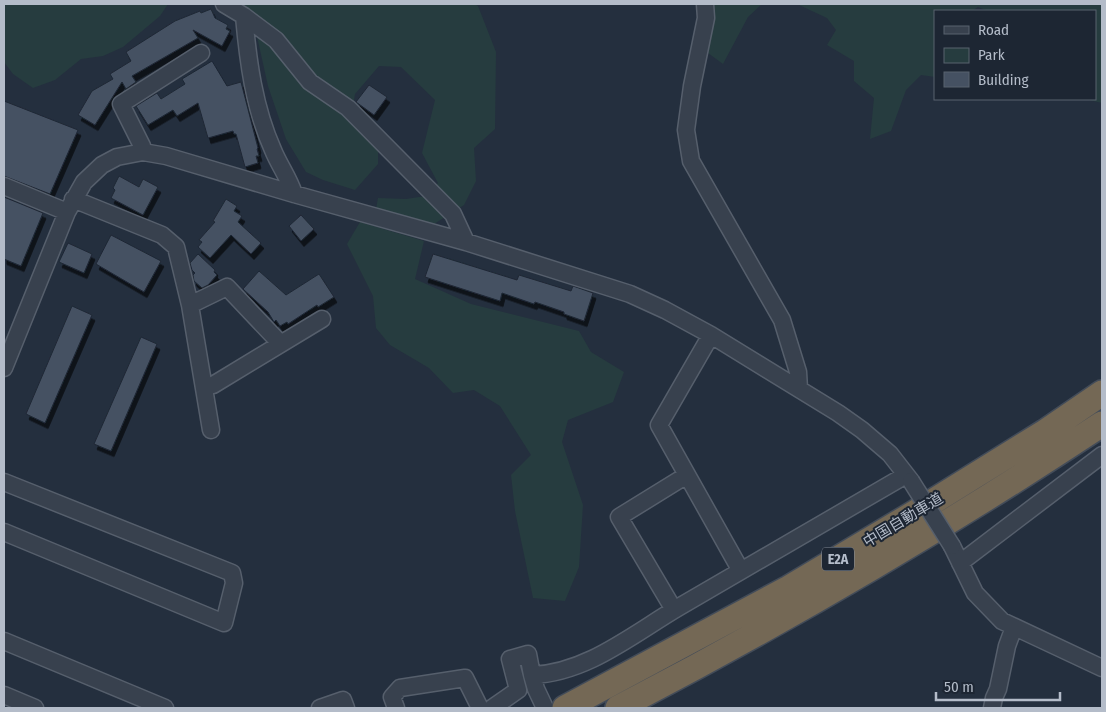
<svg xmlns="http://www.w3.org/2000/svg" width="1106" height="712" viewBox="0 0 1106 712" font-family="'Fira Sans Condensed','Noto Sans JP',sans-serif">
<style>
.green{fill:#263c3f}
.building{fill:#455162;stroke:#1f2835;filter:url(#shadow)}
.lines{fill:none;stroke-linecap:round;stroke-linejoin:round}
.minor-casing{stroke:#565f6c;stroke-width:19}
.highway-casing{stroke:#434c59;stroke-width:28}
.minor{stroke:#38414e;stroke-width:16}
.highway{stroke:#746855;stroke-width:25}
.minor-bridge-casing{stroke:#565f6c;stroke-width:19;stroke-linecap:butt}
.minor-bridge{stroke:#38414e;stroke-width:16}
.labels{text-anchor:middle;stroke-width:4;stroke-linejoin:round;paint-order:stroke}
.shield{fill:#1d2633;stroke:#878f9c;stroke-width:1}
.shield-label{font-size:14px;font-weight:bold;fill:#b4bcc9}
.street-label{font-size:15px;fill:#b4bcc9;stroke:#1d2633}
</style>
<defs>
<filter id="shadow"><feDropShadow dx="3" dy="5.5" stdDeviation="0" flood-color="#0009"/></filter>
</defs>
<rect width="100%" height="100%" fill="#242f3e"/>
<!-- green -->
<path class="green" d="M 4,4 L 168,4 L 160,16 L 123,47 L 103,56 L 81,59 L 55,80 L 33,88 L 13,74 L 4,62 Z
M 242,4 L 474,4 L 478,6 L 496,52 L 495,129 L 474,148 L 476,181 L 464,205 L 434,224 L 376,209 L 378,198 L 406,199 L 426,196 L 438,183 L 422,153 L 435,100 L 401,67 L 379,66 L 355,94 L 351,119 L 378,150 L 378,164 L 355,190 L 323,180 L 306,172 L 286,139 L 268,86 L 256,32 L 246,7 Z
M 714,4 L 762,4 L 748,17 L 723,64 L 708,53 L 715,10 Z
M 797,4 L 1102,4 L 1102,103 L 1085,99 L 1095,99 L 1095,11 L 988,11 L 978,7 L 972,11 L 935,11 L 935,77 L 921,75 L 906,90 L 891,131 L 870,139 L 874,98 L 854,81 L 854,61 L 827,45 L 836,30 L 827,18 Z
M 360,222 L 424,241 L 415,279 L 471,304 L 579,331 L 591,352 L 624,372 L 613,402 L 568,420 L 562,442 L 583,505 L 579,567 L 565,601 L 533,598 L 515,511 L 511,475 L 531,455 L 500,406 L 474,390 L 453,393 L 429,368 L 390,345 L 376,328 L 373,296 L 347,244 Z"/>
<!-- building -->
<path class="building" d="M 211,9 L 215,18 L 228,25 L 226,29 L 230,31 L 222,46 L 193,30 L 198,38 L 132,76 L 136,82 L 126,89 L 122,82 L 95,125 L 78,115 L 92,91 L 113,79 L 110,74 L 131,61 L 126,52 L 175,21 L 200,11 L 201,13 Z
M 212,61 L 227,86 L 241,82 L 258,148 L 257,149 L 259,156 L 256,156 L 258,163 L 245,167 L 236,134 L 234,134 L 233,131 L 208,138 L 198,103 L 177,116 L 173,110 L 148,125 L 136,106 L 157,93 L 161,99 L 185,84 L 182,79 Z
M 369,85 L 387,97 L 374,115 L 356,102 Z
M 4,101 L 78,130 L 50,194 L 4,176 Z
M 119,176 L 139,187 L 143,179 L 158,187 L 143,215 L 111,198 L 115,190 L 113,188 Z
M 4,197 L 43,213 L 21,266 L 4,259 Z
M 226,199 L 237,206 L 234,211 L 242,216 L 238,222 L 261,243 L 251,254 L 231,235 L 210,258 L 198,247 L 202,242 L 199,240 L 215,222 L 213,221 Z
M 301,215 L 314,229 L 301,241 L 289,226 Z
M 111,235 L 161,261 L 144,292 L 96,264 Z
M 68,243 L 92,254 L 84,273 L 59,262 Z
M 198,254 L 215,270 L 214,272 L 217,275 L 208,285 L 202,288 L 194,281 L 193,275 L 195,273 L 192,270 L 190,263 Z
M 433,254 L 517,280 L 519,275 L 571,291 L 573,286 L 593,293 L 584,321 L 564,314 L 564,312 L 535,302 L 534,304 L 502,293 L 500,301 L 425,277 Z
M 259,271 L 286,295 L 319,274 L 334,297 L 318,307 L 317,305 L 288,324 L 287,322 L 280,326 L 276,320 L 274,322 L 268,312 L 243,289 Z
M 72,306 L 92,315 L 45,423 L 26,414 Z
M 141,337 L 157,344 L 111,451 L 94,444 Z"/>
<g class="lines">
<!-- minor casing -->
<g class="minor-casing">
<path id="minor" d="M 224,4 L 244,16 L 276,40 L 310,82 L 348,108 L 453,214 L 466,242
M 705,4 L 706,18 L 692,86 L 686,130 L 691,161 L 782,320 L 798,372 L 799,389
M 244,16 C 248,61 254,108 273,150 C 279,165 289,178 294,194
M 143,152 L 142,146 L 121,104 L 201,53
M 4,186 L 67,212
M 73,199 L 162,235 L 176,247 L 190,305 L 211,430
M 190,305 L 227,287 L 280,343
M 711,335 L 659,425 L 741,571
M 4,368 L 67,212 L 84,182 L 102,165 L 117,157 L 143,152 L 166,156 L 294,194 L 466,242 L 630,294 L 665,310 L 711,335 L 838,413 L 862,430 L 890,454 L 911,481
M 204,387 L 213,385 L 322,319
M 4,482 L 232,573 L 234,583 L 224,623 L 4,532
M 952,546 L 975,593 L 1002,621 L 1102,668
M 960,563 L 1102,455
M 674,610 L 619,517 L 687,475
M 4,641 L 165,708
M 4,695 L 35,708
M 320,708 L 343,700 L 346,708
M 396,708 L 392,697 L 400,688 L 465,678 L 480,708
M 492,708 L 518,690 L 510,659 L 528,654 L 532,675
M 545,708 L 536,689 L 532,675 C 587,673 633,634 679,607 C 755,563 830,519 906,475
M 992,708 L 994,698 L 998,689 L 1007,646 L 1014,627"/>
</g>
<!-- highway casing -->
<g class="highway-casing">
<path id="highway" d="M 565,708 L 789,588 L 913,514 L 1045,432 L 1102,393
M 618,708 C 784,622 946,527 1102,424"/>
</g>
<!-- minor -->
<use href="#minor" class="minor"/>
<!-- highway -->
<use href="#highway" class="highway"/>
<!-- minor-bridge casing -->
<g class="minor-bridge-casing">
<path id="minor-bridge" d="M 911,481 L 952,546"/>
</g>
<!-- minor-bridge -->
<use href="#minor-bridge" class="minor-bridge"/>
</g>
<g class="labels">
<!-- shield labels -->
<rect class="shield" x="822" y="547.5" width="32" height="23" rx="4"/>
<g class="shield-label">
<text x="838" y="564">E2A</text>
</g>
<!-- street labels -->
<g class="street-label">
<text transform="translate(903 520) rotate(-31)" y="5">中国自動車道</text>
</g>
</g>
<!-- border -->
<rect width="1106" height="712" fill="none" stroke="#b4bcc9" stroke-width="10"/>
<!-- legend -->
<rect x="934" y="10" width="162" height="90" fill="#1d2633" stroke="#59626f"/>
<rect x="944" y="26" width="25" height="8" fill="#38414e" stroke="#59626f"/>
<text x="978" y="35" font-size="15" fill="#b4bcc9">Road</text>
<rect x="944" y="48" width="25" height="15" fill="#263c3f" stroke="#59626f"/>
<text x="978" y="60" font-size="15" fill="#b4bcc9">Park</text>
<rect x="944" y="72" width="25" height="15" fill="#455162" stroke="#59626f"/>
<text x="978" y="85" font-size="15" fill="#b4bcc9">Building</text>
<!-- scale -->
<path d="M936 692v8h124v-8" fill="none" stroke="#b4bcc9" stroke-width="2.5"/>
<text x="944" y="692" font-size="15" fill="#b4bcc9" stroke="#1d2633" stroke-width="4" paint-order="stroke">50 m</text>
</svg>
